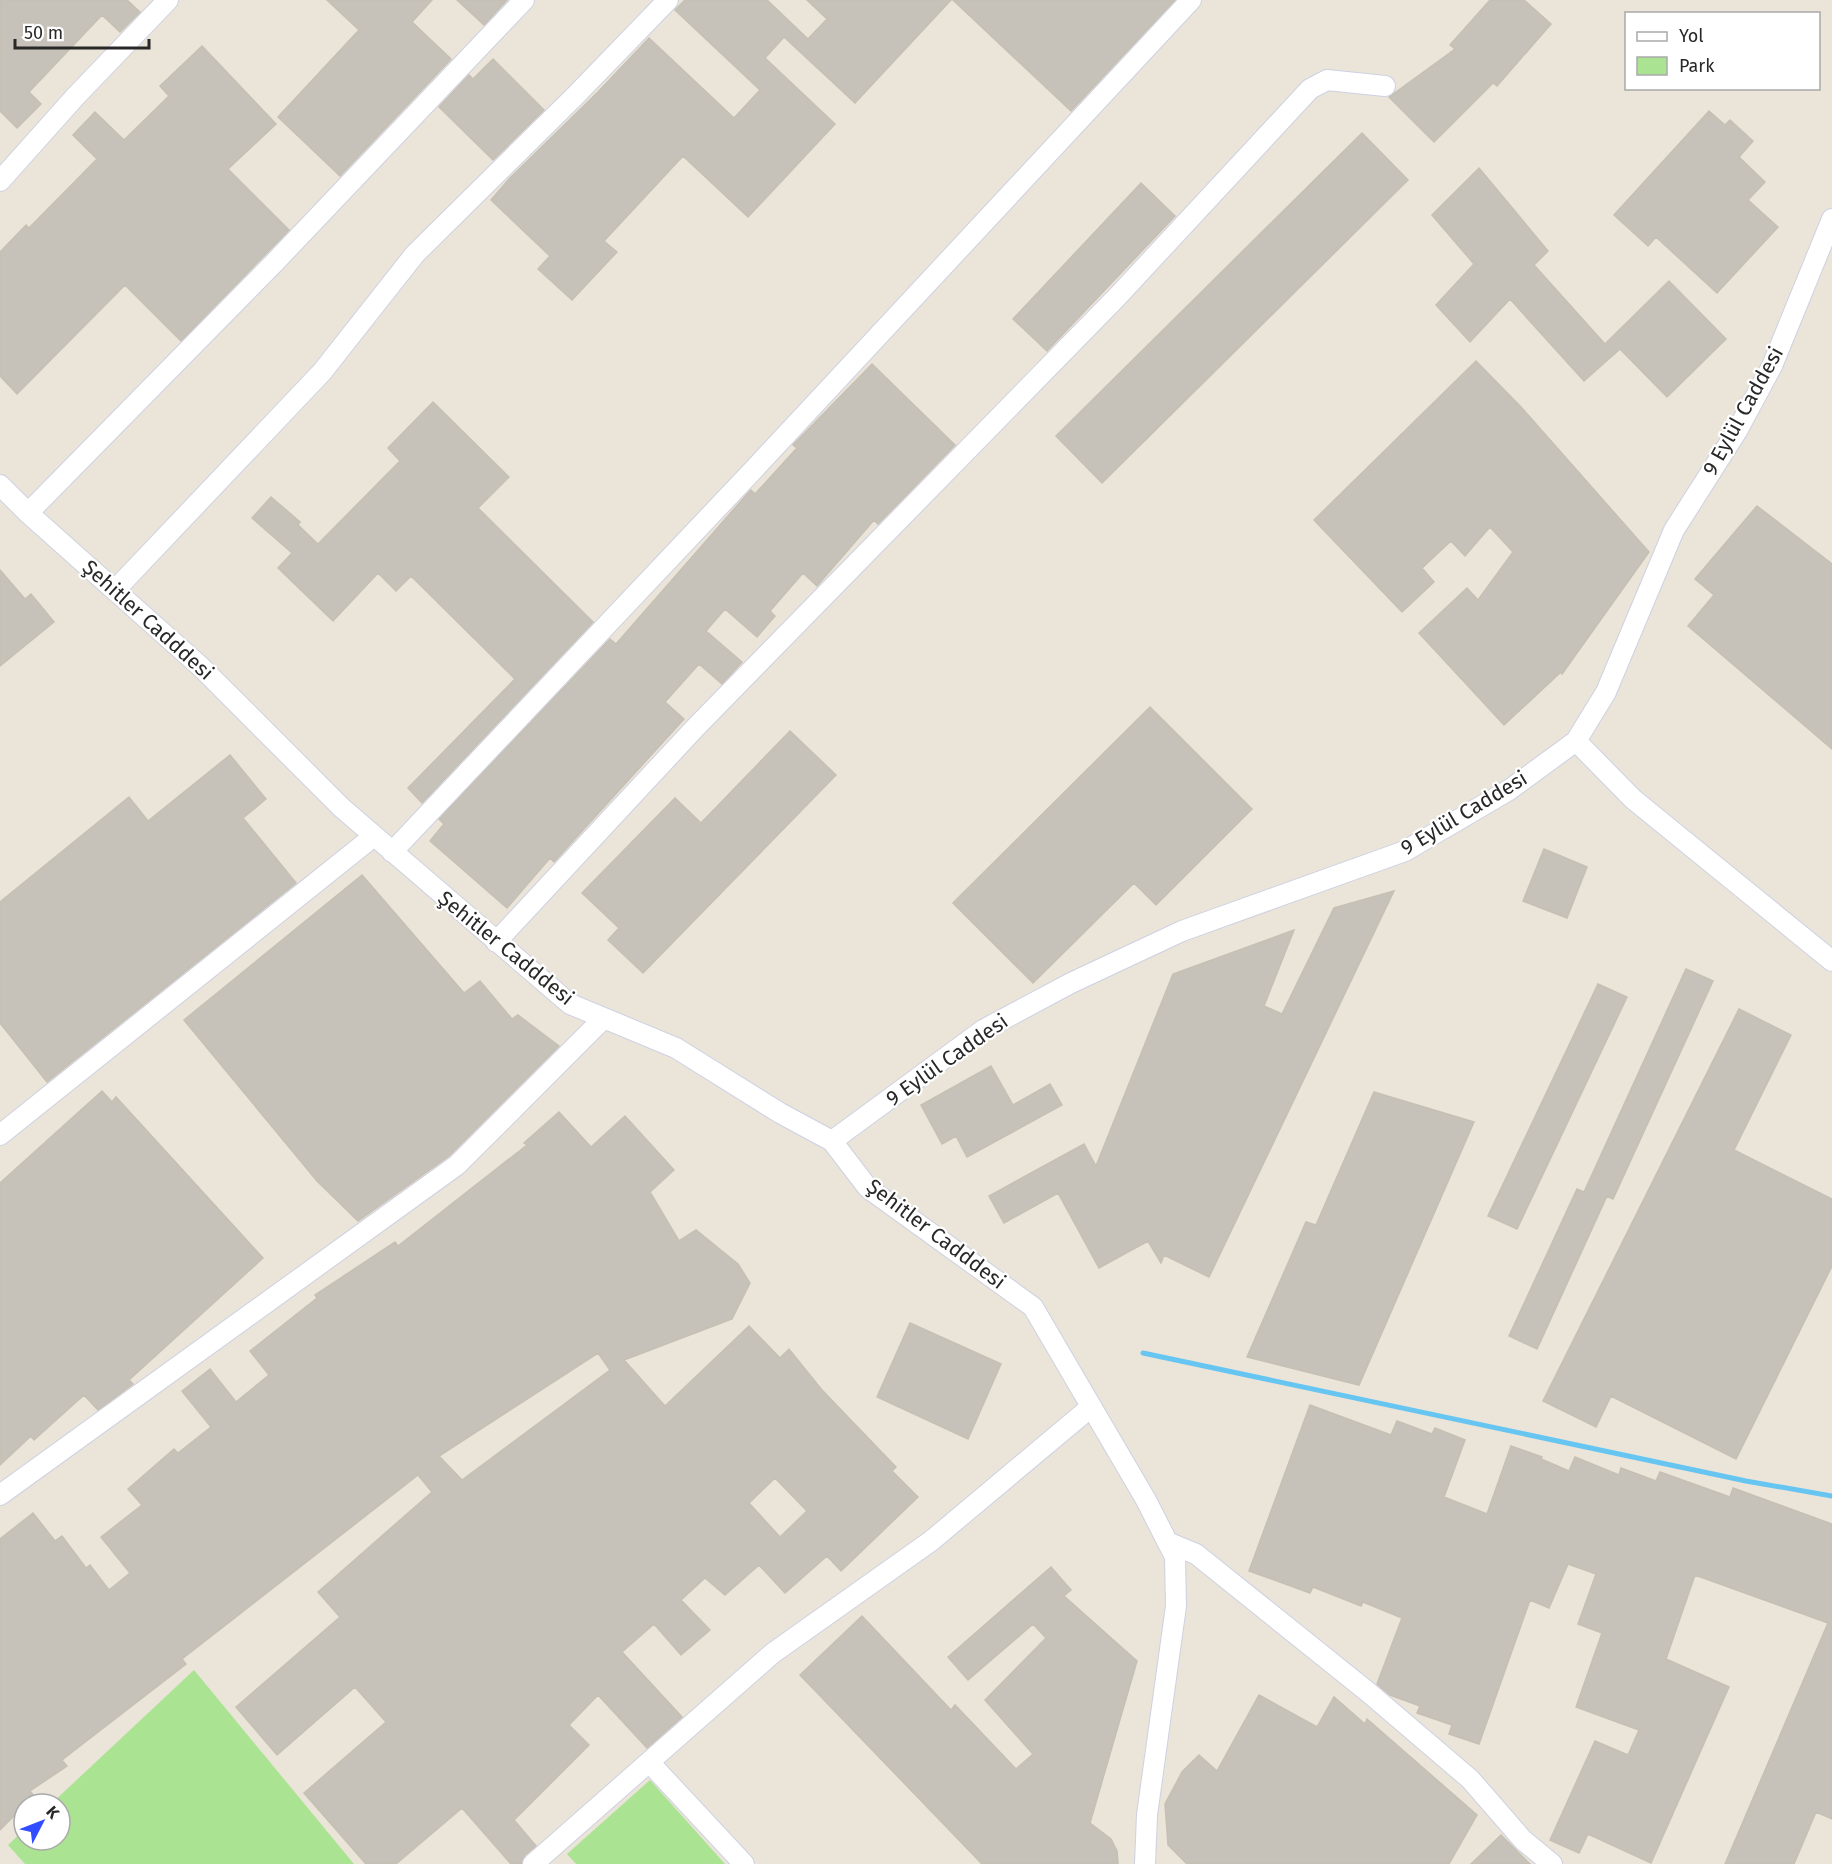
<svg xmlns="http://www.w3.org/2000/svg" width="1832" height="1864" viewBox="0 0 1832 1864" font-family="'Fira Sans',sans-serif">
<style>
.green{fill:#aae493}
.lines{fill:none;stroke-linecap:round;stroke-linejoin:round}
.stream{stroke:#67c5f2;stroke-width:5}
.building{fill:#c6c1b9;stroke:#c6c0b3;stroke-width:1.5;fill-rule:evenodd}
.street-casing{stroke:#ced1e2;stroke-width:22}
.street{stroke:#fff;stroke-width:20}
.labels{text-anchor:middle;stroke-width:4.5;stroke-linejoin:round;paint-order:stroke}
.street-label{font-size:21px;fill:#282828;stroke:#fff}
</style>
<rect width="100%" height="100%" fill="#ebe4d9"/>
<!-- green -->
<path class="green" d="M 194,1670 L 354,1864 L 25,1864 L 8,1845 L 24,1830 L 24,1840 L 60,1840 L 60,1804 L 51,1804 Z
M 650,1780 L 725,1864 L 576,1864 L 567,1854 Z"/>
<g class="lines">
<!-- stream -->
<path class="stream" d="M 1143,1353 L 1746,1481 L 1832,1496"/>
</g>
<!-- building -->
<path class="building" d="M 0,0 L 127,0 L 140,12 L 120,32 L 102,15 L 29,92 L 41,104 L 17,128 L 0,111 Z
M 327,0 L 432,0 L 412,22 L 451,59 L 340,176 L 278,117 L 359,30 Z
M 457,0 L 507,0 L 484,25 Z
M 685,0 L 767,0 L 808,39 L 827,19 L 807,0 L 951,0 L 855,103 L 784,37 L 765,58 L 835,124 L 748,217 L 683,156 L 604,241 L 617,252 L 572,300 L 538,269 L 550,256 L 491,200 L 510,178 L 598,92 L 649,38 L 734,118 L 760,90 L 675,10 Z
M 953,0 L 1175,0 L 1071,111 Z
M 1490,0 L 1524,0 L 1551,24 L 1497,86 L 1493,83 L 1434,142 L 1389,97 L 1455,49 L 1450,45 Z
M 202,46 L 276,124 L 228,169 L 289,230 L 181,341 L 125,285 L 17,394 L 0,376 L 0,252 L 26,225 L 29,228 L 97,159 L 73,135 L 95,112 L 124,140 L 169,96 L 160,86 Z
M 493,59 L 544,110 L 493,160 L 439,107 L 469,75 L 473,79 Z
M 1709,111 L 1725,125 L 1730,120 L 1753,141 L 1739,157 L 1765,182 L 1748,200 L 1778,227 L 1717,293 L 1656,237 L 1648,246 L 1614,215 Z
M 1362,133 L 1408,180 L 1102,483 L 1056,436 Z
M 1479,168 L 1548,251 L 1534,265 L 1605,344 L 1669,281 L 1726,339 L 1667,397 L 1620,349 L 1584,381 L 1510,299 L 1470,342 L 1436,305 L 1474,264 L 1432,215 Z
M 1141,183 L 1175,216 L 1047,351 L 1013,319 Z
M 1476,361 L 1521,407 L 1649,552 L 1562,674 L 1561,672 L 1504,725 L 1419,633 L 1467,588 L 1478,600 L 1513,552 L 1490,527 L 1465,556 L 1451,541 L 1422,568 L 1434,582 L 1402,612 L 1314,520 Z
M 872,364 L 955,445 L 878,524 L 874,520 L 817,586 L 803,573 L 770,611 L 775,616 L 757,637 L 725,609 L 706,631 L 742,662 L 722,684 L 699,664 L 665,702 L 684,719 L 554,862 L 550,858 L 507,908 L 430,841 L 444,824 L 439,819 L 610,639 L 616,644 L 748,493 L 751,490 L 755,494 L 797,448 L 793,445 Z
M 433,402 L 509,477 L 478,508 L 593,622 L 422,803 L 408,788 L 515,679 L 411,576 L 396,591 L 378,573 L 333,621 L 278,568 L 292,553 L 252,518 L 271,497 L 300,522 L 298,525 L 318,544 L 400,461 L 388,448 Z
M 1757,506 L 1832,564 L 1832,749 L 1688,626 L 1714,595 L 1695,579 Z
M 0,570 L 25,599 L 31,594 L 54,622 L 0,666 Z
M 1150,707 L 1252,809 L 1156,905 L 1134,883 L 1033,983 L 953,903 Z
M 790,731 L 836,775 L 643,973 L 608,940 L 619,928 L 582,893 L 675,798 L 701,823 Z
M 230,755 L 266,799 L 243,818 L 296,883 L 47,1082 L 0,1023 L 0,902 L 129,797 L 148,821 Z
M 1544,849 L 1587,867 L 1567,918 L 1523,901 Z
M 362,875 L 464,993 L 480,981 L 512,1019 L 518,1015 L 559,1046 L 449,1156 L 358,1221 L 317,1181 L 184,1020 Z
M 1394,891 L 1209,1277 L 1164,1255 L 1161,1263 L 1148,1241 L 1099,1268 L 1058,1193 L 1004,1223 L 989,1196 L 1084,1144 L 1096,1166 L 1173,974 L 1294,930 L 1264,1006 L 1282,1014 L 1334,908 Z
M 1686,969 L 1713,981 L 1613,1199 L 1607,1196 L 1537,1349 L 1509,1336 L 1577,1189 L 1584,1192 Z
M 1598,984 L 1627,997 L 1517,1229 L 1488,1216 Z
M 1739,1009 L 1791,1035 L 1734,1150 L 1832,1199 L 1832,1266 L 1736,1459 L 1611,1396 L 1596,1427 L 1543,1401 Z
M 991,1066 L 1013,1105 L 1050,1084 L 1062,1105 L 967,1157 L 956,1136 L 942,1144 L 921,1105 Z
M 102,1091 L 112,1102 L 116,1097 L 263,1258 L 129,1380 L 133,1384 L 98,1410 L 84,1395 L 34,1440 L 31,1436 L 0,1465 L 0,1183 Z
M 1374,1092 L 1474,1122 L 1359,1385 L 1247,1357 L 1306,1222 L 1316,1225 Z
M 559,1112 L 591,1147 L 625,1116 L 674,1170 L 650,1192 L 679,1241 L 696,1230 L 738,1264 L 750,1283 L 732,1319 L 624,1360 L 665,1406 L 749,1326 L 780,1358 L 789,1349 L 822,1390 L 896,1467 L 892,1471 L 918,1497 L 841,1571 L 827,1556 L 785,1593 L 759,1565 L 725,1595 L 705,1578 L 681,1600 L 710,1630 L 681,1655 L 654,1624 L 622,1652 L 682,1717 L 647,1748 L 598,1695 L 569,1725 L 589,1745 L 514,1820 L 536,1846 L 525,1855 L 521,1864 L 511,1864 L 462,1808 L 396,1864 L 366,1864 L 304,1793 L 386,1722 L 355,1687 L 277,1755 L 236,1707 L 340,1617 L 318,1592 L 432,1492 L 418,1475 L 182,1659 L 186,1664 L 62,1760 L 67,1766 L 30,1791 L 34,1796 L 0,1830 L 0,1539 L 33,1513 L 55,1541 L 62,1536 L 86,1568 L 90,1565 L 109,1590 L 130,1573 L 101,1537 L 142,1505 L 128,1489 L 174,1449 L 178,1453 L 211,1427 L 182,1391 L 210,1369 L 236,1402 L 269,1375 L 250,1351 L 317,1298 L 315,1295 L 395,1242 L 398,1246 L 527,1145 L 524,1143 ZM 598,1353 L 610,1370 L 462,1480 L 439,1456 ZM 775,1478 L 807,1511 L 780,1537 L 749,1503 Z
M 910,1323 L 1001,1364 L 968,1439 L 877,1397 Z
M 1310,1405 L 1391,1435 L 1397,1421 L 1432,1434 L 1435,1428 L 1465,1440 L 1444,1497 L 1487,1514 L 1511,1446 L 1542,1457 L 1541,1459 L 1569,1471 L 1575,1457 L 1619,1475 L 1621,1468 L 1656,1481 L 1660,1472 L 1730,1497 L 1733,1488 L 1832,1524 L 1832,1819 L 1816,1812 L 1794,1864 L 1725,1864 L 1828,1623 L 1695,1575 L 1666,1659 L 1729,1687 L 1651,1863 L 1588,1834 L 1579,1853 L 1550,1840 L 1595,1741 L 1628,1755 L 1639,1730 L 1576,1707 L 1602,1633 L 1578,1624 L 1596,1574 L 1568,1564 L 1549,1608 L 1530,1600 L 1479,1744 L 1449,1734 L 1452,1725 L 1417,1713 L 1420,1706 L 1390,1695 L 1377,1684 L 1402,1618 L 1363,1602 L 1361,1606 L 1313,1587 L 1310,1593 L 1249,1571 Z
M 1051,1567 L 1071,1590 L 1064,1596 L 1137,1661 L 1090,1823 L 1111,1839 L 1117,1851 L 1118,1864 L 982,1864 L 800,1675 L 862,1616 L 951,1710 L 955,1705 L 1016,1769 L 1033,1754 L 985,1700 L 1046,1638 L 1033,1624 L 968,1680 L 948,1657 Z
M 1259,1695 L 1317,1727 L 1334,1697 L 1365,1724 L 1367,1719 L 1477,1815 L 1449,1864 L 1187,1864 L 1168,1845 L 1165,1804 L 1182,1772 L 1199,1755 L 1217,1771 Z
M 1501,1835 L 1530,1864 L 1471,1864 Z"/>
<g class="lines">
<!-- street casing -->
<g class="street-casing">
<path id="street" d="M 0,181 L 75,97 L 168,0
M 0,485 L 28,513 L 201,667 L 342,808 L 570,1004 L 676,1048 L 780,1113 L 832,1141 L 868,1188 L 1033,1307 L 1146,1500 L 1175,1557 L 1176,1606 L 1147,1815 L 1145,1864
M 28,513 L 274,263 L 524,0
M 116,589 L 322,372 L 415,254 L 574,97 L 668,0
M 1576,741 L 1633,799 L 1832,961
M 392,852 L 757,466 L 1191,0
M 496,942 L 695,728 L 1117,297 L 1310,89 L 1327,80 L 1385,86
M 0,1135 L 374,836
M 832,1141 L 983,1030 L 1071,983 L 1182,931 L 1405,851 L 1509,790 L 1576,741 L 1606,692 L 1674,530 L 1737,431 L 1772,366 L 1832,219
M 0,1495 L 457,1165 L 604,1018
M 1167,1542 L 1196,1554 L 1368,1692 L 1470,1779 L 1523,1840 L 1552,1864
M 649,1762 L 744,1864
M 533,1864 L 773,1653 L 931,1541 L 1091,1407"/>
</g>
<!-- street -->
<use href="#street" class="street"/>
</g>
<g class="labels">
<!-- street labels -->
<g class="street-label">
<text transform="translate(1743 411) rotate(-61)" y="7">9 Eylül Caddesi</text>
<text transform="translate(148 620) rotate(42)" y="7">Şehitler Cadddesi</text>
<text transform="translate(1464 813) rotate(-31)" y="7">9 Eylül Caddesi</text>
<text transform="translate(506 948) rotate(39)" y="7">Şehitler Cadddesi</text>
<text transform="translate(947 1060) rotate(-35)" y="7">9 Eylül Caddesi</text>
<text transform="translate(936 1234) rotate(37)" y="7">Şehitler Cadddesi</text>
</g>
</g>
<!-- legend -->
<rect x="1625" y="12" width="195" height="78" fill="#ffffff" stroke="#a9a9a9" stroke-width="1.5"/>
<rect x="1637" y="32" width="30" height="9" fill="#ffffff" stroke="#a9a9a9" stroke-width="1.5"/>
<text x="1679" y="42" font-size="18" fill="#282828">Yol</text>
<rect x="1637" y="57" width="30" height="18" fill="#aae493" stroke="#a9a9a9" stroke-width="1.5"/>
<text x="1679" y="72" font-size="18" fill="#282828">Park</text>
<!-- north arrow -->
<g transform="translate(42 1822) rotate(48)"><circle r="28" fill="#ffffff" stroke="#a9a9a9" stroke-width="1.5"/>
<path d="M0-4.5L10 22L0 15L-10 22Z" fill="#324dff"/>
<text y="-9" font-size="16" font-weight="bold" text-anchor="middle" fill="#282828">K</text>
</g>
<!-- scale -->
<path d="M15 39v9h134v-9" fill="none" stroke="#282828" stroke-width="3"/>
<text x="24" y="39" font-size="18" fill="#282828" stroke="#ffffff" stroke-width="4.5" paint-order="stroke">50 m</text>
</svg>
